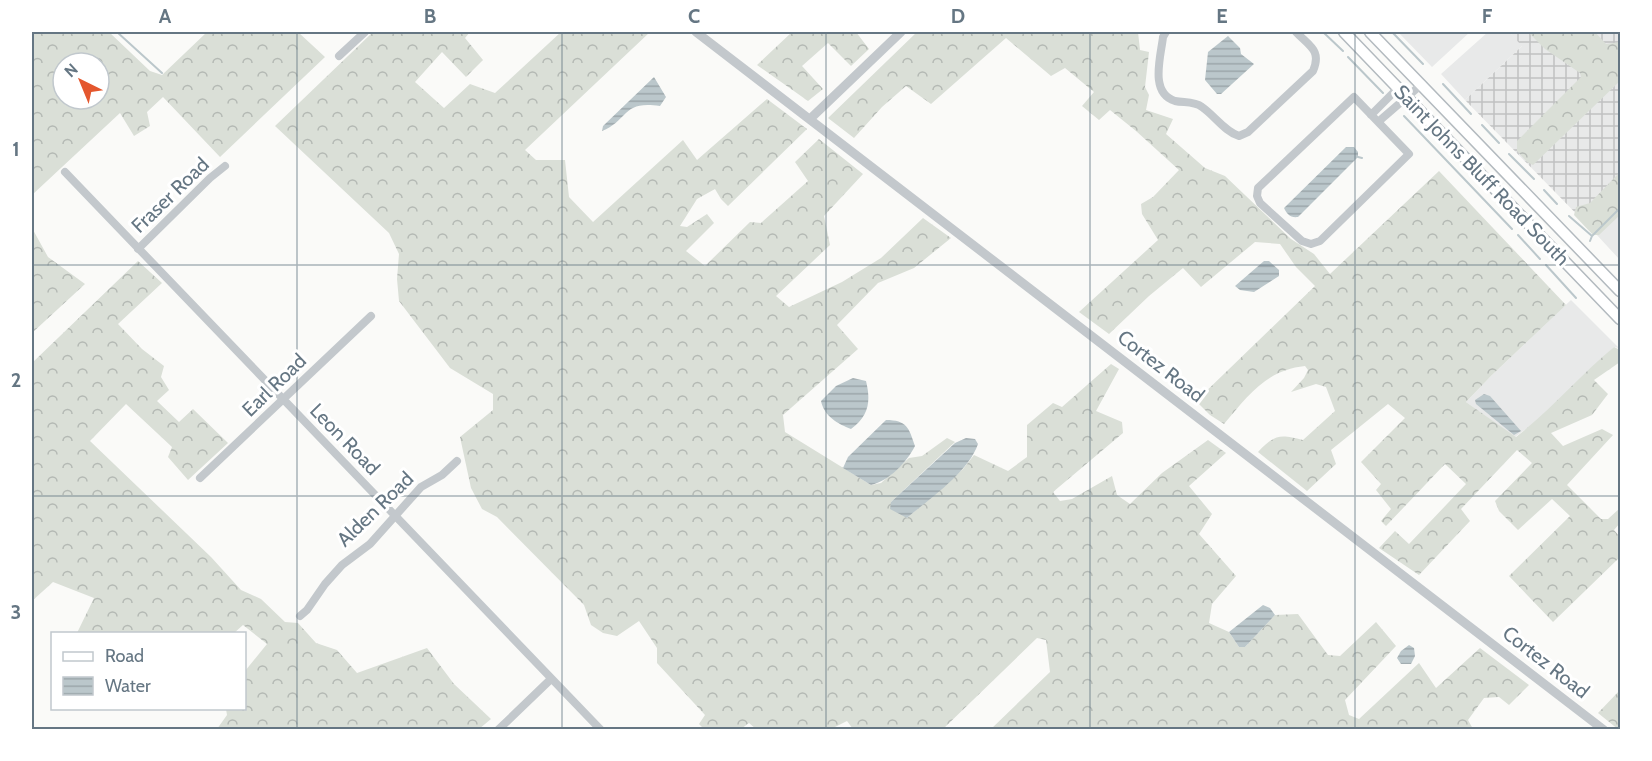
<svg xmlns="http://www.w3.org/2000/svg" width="1652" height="761" viewBox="0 0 1652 761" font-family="Cabin,sans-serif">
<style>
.built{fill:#e8e9e9}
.industrial{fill:url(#industrial-grid)}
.forest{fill:url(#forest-crowns);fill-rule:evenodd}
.water{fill:url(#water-rules)}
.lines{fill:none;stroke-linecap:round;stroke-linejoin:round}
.stream{stroke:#bbc7cb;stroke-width:2}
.secondary-casing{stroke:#b3babf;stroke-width:13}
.minor{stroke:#c3c8cc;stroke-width:8}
.tertiary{stroke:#c3c8cc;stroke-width:9}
.secondary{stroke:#fff;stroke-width:10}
.grid{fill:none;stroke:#657683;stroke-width:1.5;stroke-opacity:0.55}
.labels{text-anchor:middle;stroke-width:6;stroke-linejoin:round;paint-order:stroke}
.street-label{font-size:20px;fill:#657683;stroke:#fff}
.neatline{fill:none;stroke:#657683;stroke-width:2}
.grid-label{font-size:20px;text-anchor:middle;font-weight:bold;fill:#657683}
</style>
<defs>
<pattern id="industrial-grid" width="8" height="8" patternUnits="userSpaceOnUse" patternTransform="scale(1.5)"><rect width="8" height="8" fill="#e8e9e9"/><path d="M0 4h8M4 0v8" fill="none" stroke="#c0c1c2"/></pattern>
<pattern id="forest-crowns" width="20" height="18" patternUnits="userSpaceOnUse" patternTransform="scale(1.5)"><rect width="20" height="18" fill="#dadfd7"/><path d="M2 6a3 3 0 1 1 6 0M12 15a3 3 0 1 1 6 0" fill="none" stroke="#b4b9b4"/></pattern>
<pattern id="water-rules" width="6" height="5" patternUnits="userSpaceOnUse" patternTransform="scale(1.5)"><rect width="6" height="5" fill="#bbc7cb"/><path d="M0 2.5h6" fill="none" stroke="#9ca6aa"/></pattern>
</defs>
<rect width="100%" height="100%" fill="#fafaf8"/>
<!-- built -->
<path class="built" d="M 1398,32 L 1470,32 L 1432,67 Z
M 1488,32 L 1509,32 L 1523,45 L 1465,100 L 1441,74 Z
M 1620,211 L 1620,260 L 1596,234 Z
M 1571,300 L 1619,348 L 1614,347 L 1540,419 L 1515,437 L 1466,402 L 1491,376 Z"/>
<!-- industrial -->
<path class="industrial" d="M 1509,32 L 1620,32 L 1620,211 L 1596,234 L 1465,100 L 1522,46 Z"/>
<!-- forest -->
<path class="forest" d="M 32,32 L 109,32 L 150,71 L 162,75 L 207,32 L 298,32 L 325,57 L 220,157 L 163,97 L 147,112 L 150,126 L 134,136 L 120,113 L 32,195 ZM 63,63 L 99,63 L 99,99 L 63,99 Z
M 373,32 L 470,32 L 465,38 L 483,60 L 466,77 L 442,52 L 415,82 L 444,108 L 470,84 L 495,93 L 561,32 L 650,32 L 525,150 L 536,160 L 565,160 L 569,197 L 593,222 L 683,140 L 697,160 L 767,99 L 807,129 L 728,206 L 721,199 L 715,189 L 697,199 L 680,226 L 687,227 L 707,214 L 714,223 L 686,251 L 705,266 L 750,222 L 761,223 L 808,181 L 795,162 L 819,139 L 863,174 L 824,216 L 830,245 L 776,296 L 789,307 L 842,282 L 881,258 L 923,218 L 951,238 L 914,268 L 878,283 L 837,325 L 858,349 L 783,415 L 785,432 L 871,485 L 881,483 L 909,458 L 922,456 L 947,438 L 955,442 L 891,502 L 907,518 L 963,469 L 974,455 L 1008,471 L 1027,457 L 1027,425 L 1053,403 L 1062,407 L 1111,364 L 1119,369 L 1096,411 L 1122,422 L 1123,433 L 1053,492 L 1060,501 L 1072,499 L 1112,476 L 1117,495 L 1130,504 L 1162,473 L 1208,440 L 1226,453 L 1189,486 L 1212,514 L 1199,534 L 1236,576 L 1212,604 L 1209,623 L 1229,632 L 1239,647 L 1245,647 L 1275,615 L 1298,614 L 1328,655 L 1340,656 L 1376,622 L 1396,646 L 1345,700 L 1349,715 L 1359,719 L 1419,663 L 1436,688 L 1480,648 L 1529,685 L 1509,705 L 1499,697 L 1484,698 L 1468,720 L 1473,729 L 991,729 L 1050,672 L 1046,640 L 1037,638 L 943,729 L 853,729 L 847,721 L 831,729 L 756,729 L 749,723 L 741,729 L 704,729 L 699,724 L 705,715 L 657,663 L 657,648 L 639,621 L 617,636 L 603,633 L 591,625 L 584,605 L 497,517 L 482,509 L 471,488 L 460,437 L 493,410 L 493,394 L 450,368 L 399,301 L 397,279 L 399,254 L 389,233 L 275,126 Z
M 792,32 L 856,32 L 869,49 L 851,66 L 828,43 L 802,66 L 823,89 L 808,101 L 757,65 Z
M 917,32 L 1138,32 L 1140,50 L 1149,52 L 1145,87 L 1149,95 L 1146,110 L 1173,119 L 1166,134 L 1205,168 L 1225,176 L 1291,239 L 1314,254 L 1330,274 L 1439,171 L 1566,305 L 1491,376 L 1466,402 L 1516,437 C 1551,410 1580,375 1614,347 L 1620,350 L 1620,362 L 1594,380 L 1608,394 L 1592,415 L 1551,433 L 1563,446 L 1602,429 L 1613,435 L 1567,485 L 1601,519 L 1608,519 L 1620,508 L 1620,523 L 1614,530 L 1620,537 L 1620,557 L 1553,622 L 1509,576 L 1570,516 L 1552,499 L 1518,530 L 1499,511 L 1495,501 L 1532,463 L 1517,450 L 1461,509 L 1470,521 L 1419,575 L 1379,548 L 1395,531 L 1409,544 L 1466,484 L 1445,464 L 1386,526 L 1381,521 L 1391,509 L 1376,490 L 1381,484 L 1361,462 L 1405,418 L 1388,404 L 1331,450 L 1336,464 L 1307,491 L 1258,452 C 1275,434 1280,434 1303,440 L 1335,411 L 1326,387 L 1316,384 L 1291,392 L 1304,378 L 1308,370 L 1305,366 C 1266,370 1248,396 1224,424 L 1210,415 L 1196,401 L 1315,286 L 1296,267 L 1280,244 L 1255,242 L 1201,287 L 1183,268 L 1149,296 L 1109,334 L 1079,312 L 1158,240 L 1142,214 L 1141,204 L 1153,197 L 1179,170 L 1136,131 L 1110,110 L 1099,120 L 1082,106 L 1094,92 L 1065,68 L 1051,76 L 1006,38 L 931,104 L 906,86 L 882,107 L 854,138 L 828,118 Z
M 1528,32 L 1595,32 L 1606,44 L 1620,42 L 1620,81 L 1533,165 L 1527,162 L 1517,151 L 1517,141 L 1581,77 L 1580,73 L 1545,49 Z
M 1620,172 L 1620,215 L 1599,235 L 1593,235 L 1574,215 L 1576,207 L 1590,203 Z
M 32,228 L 48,257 L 85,284 L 32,333 Z
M 138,261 L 162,283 L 118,324 L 142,349 L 164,366 L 161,377 L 169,390 L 157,401 L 179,422 L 193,409 L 228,443 L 188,480 L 168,457 L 172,447 L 126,404 L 90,441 L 211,557 L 241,590 L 261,599 L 285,622 L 298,623 L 316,643 L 337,650 L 357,673 L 427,648 L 454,684 L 491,719 L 479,729 L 217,729 L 227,715 L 226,709 L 244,708 L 245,671 L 267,644 L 243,625 L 233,634 L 77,633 L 94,598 L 53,582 L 32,601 L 32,363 Z
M 1620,690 L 1620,729 L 1619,730 L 1598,713 Z"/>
<!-- water -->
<path class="water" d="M 1228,36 L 1240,48 L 1241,54 L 1254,64 L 1221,94 L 1217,94 L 1205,80 L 1208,52 Z
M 654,77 L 666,97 L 660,106 C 622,100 629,120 602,131 L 603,126 Z
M 1346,147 L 1354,147 L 1358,152 L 1358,157 L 1298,217 C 1290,218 1287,214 1284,208 Z
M 1264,261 L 1269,261 L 1279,270 L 1279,276 L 1254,292 L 1240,290 L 1235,286 Z
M 853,378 L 866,381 C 871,401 869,416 851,429 C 838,424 824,416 821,401 L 836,386 Z
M 1484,394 L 1490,396 L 1521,431 L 1514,435 L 1476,404 L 1475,400 Z
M 886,420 C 907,420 909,428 915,446 C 907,462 889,481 871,485 L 843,468 L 848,457 Z
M 966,438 L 975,439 L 978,444 C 968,473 930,498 907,518 L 890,509 L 891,502 L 955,443 Z
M 1263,605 L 1270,608 L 1275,615 L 1245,647 L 1239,647 L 1229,632 Z
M 1409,645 L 1414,648 L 1415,656 L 1411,664 L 1401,664 L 1397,658 L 1401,651 Z"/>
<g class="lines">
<!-- stream -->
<path class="stream" d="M 117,32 L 162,73
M 1323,32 L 1343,51
M 1392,32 L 1423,64
M 1348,57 L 1383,93
M 1443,84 L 1471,114
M 1404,116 L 1512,229
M 1482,125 L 1499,143
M 1509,154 L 1534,179
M 1358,157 L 1362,158
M 1544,190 L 1557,204
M 1569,216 L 1592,236 L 1590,241
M 1518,235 L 1540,259
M 1592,236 L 1620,208
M 1546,265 L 1576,298"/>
<!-- secondary casing -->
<g class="secondary-casing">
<path id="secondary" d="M 1344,32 L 1620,319
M 1370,32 L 1620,291"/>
</g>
<!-- minor -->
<path class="minor" d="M 1166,32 L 1163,37 C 1161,56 1149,93 1175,101 C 1184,103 1194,101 1202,107 C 1215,116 1224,131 1239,136 L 1248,132 L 1313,71 C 1322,50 1309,46 1296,32
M 339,56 L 365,32
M 1354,97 L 1409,154 L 1320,241 L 1311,244 L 1302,241 L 1260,203 L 1257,196 L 1258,188 Z
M 1371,115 L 1398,88
M 1378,122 L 1422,84
M 65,172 L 601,730
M 138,249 L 210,178 L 225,166
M 200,478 L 371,316
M 300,616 L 307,610 L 325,584 L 342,565 L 370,544 L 421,487 L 442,475 L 457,461
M 498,730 L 551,679"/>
<!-- tertiary -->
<path class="tertiary" d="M 696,32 L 1604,730
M 810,119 L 901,32"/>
<!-- secondary -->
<use href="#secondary" class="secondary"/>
</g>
<!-- grid -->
<path class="grid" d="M 297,32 L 297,730M 562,32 L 562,730M 826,32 L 826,730M 1090,32 L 1090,730M 1355,32 L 1355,730M 32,265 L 1620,265M 32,496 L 1620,496"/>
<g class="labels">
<!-- street labels -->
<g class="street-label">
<text transform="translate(1482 175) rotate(46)" y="7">Saint Johns Bluff Road South</text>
<text transform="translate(170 195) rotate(-44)" y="7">Fraser Road</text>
<text transform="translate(1161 366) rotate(38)" y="7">Cortez Road</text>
<text transform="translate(274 385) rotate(-44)" y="7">Earl Road</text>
<text transform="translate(345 439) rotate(46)" y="7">Leon Road</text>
<text transform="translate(375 509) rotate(-44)" y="7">Alden Road</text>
<text transform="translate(1546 662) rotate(38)" y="7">Cortez Road</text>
</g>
</g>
<!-- border -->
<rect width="1652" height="761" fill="none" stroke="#ffffff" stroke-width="66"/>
<!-- legend -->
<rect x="51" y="632" width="195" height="78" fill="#ffffff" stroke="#c1c8cd" stroke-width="1.5"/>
<rect x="63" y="652" width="30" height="9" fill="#ffffff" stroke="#c1c8cd" stroke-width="1.5"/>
<text x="105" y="662" font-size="18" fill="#657683">Road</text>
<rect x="63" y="677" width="30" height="18" fill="url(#water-rules)" stroke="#c1c8cd" stroke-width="1.5"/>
<text x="105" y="692" font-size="18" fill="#657683">Water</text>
<!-- north arrow -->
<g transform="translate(81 81) rotate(317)"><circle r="28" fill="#ffffff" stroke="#c1c8cd" stroke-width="1.5"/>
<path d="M0-4.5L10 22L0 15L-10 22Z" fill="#e4572e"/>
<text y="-9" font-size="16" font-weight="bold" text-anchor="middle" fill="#657683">N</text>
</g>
<rect x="33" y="33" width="1586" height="695" class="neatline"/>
<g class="grid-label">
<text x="165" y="23">A</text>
<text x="430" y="23">B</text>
<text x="694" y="23">C</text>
<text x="958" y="23">D</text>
<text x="1222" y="23">E</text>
<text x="1487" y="23">F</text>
<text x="16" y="156">1</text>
<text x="16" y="387">2</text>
<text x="16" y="619">3</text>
</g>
</svg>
